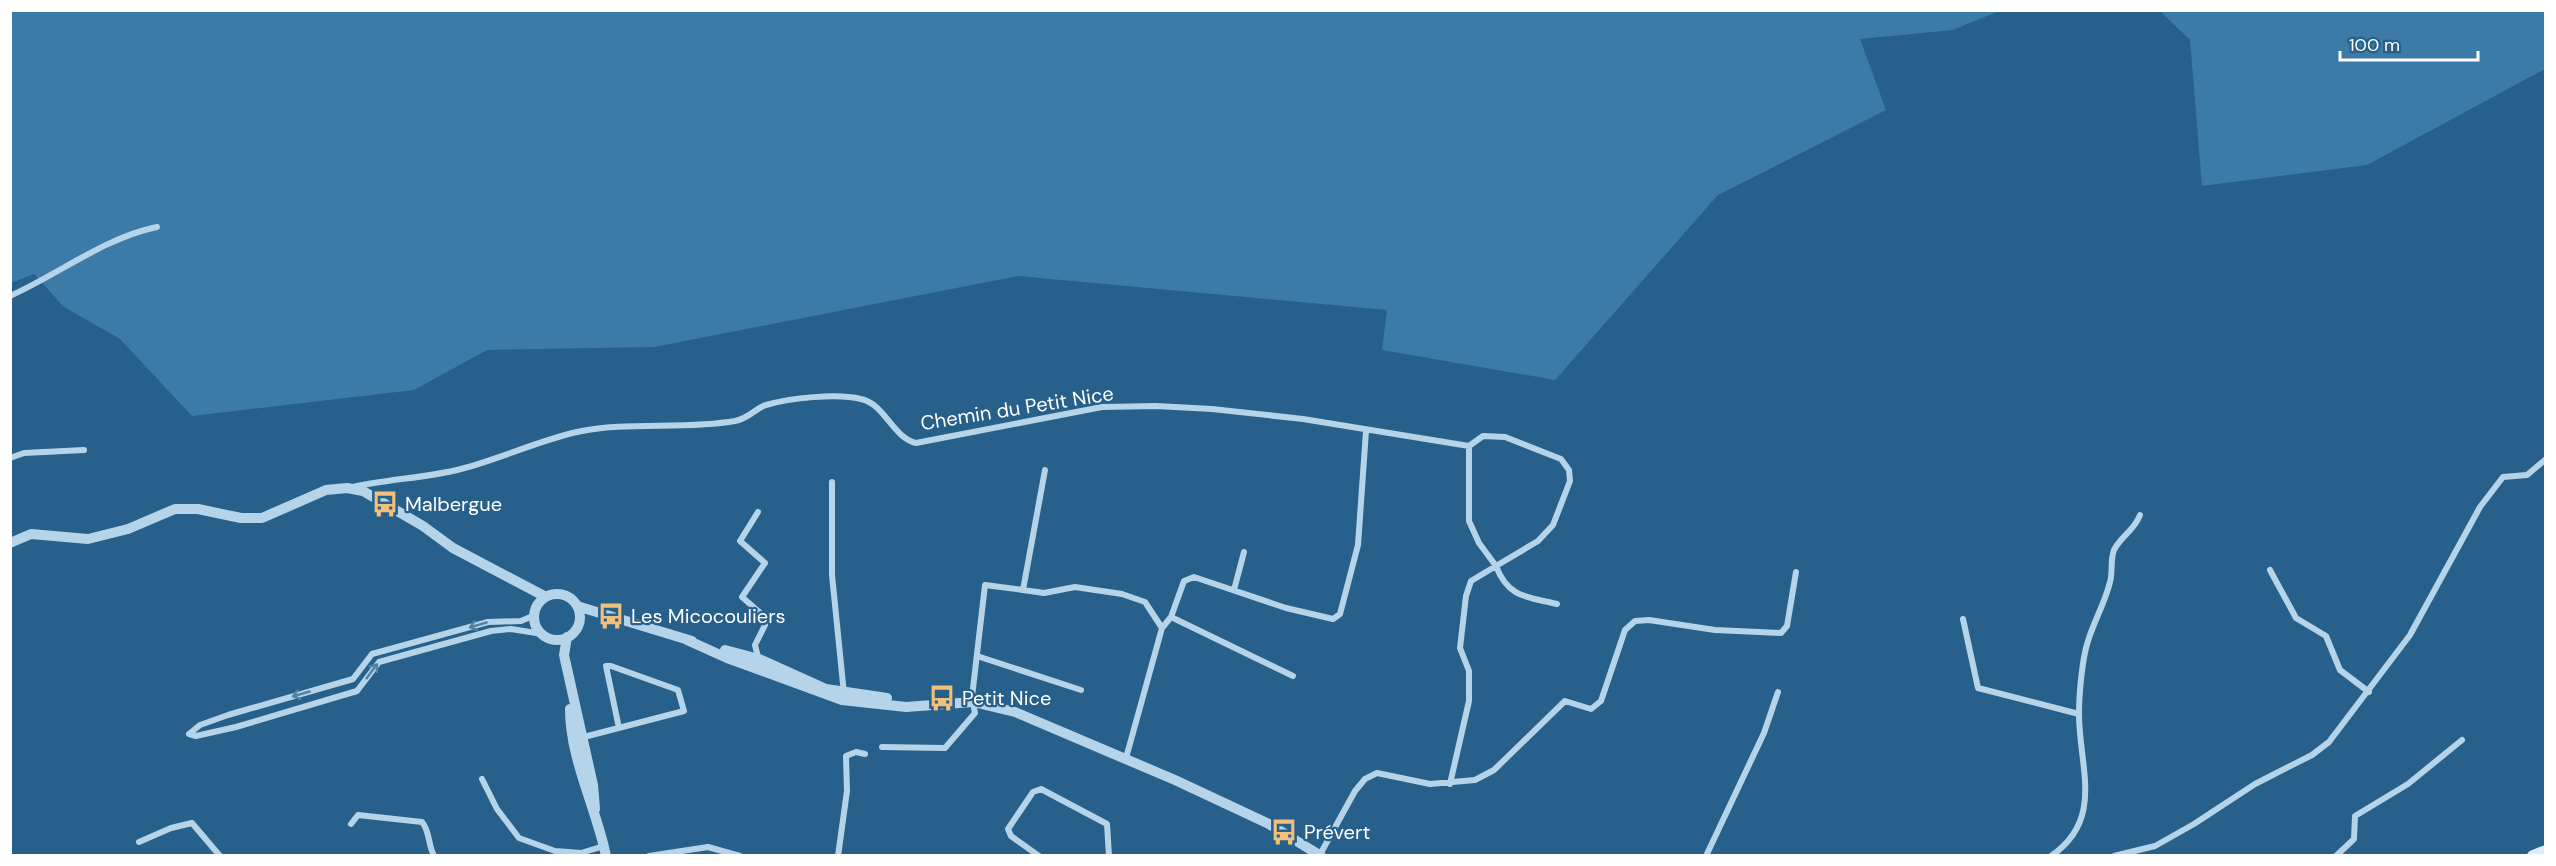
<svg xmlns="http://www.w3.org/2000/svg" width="2556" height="866" viewBox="0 0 2556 866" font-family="'DM Sans',sans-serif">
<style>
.green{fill:#3c7aa7}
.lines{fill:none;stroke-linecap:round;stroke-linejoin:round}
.minor{stroke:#b5d4e9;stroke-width:6}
.tertiary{stroke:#b5d4e9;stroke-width:10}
.secondary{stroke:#e0edf8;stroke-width:12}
.oneway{stroke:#5283a6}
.labels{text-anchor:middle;stroke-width:4.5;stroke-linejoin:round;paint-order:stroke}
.street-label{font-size:20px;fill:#fff;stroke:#27608a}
.poi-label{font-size:20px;fill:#fff;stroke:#27608a;text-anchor:start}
</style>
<rect width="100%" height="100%" fill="#27608a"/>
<!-- green -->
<path class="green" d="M 11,11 L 1999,11 L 1953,30 L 1860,39 L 1886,110 L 1718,195 L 1555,380 L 1382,350 L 1387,310 L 1018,276 L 654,347 L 487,350 L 414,390 L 192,416 L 120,339 L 64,307 L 34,274 L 11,283 Z
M 2160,11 L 2545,11 L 2545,69 L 2367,165 L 2202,186 L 2190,40 Z"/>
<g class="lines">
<!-- minor -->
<path class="minor" d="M 10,296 C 59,274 104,238 157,227
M 1483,436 L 1505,437 L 1561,459 L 1569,470 L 1570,481 L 1553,525 L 1538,541 L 1496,566 L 1479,543 L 1469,521 L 1469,446 Z
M 10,458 L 24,453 L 84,450
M 832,482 L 832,575 L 844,694
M 353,487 C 388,479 426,478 461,469 C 500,459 537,441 577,432 C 627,421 684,430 735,421 C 750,418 757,407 766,405 C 790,398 837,393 861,399 C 885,404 892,437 916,443 L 1102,407 L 1156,406 L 1212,409 L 1303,419 L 1469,446
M 758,512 L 740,541 L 765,563 L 742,597 L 766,618 L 766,623 L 755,645 L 759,661
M 2270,570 L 2296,618 L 2326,636 L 2340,670 L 2369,692
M 1023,590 L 1044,593 L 1075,587 L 1122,594 L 1145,602 L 1162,628
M 1234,590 L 1244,552
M 535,615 L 521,621 L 488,622 L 372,654 L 353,679 L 228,715 L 200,725 L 189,734 L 196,736 L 236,727 L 357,691 L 379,662 L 491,631 L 511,629 L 543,634
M 1171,617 L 1293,676
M 1963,619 L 1978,688 L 2079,714
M 977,656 L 1081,690
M 580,738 L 684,711 L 678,690 L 611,666 L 606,666 L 619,728
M 882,747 L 945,748 L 975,713 L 972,697 L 985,585 L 1023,590 L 1045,470
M 1126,758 L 1162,628 L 1171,617 L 1184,581 L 1194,577 L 1286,608 L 1333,619 L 1340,614 L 1358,545 L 1366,431
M 482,779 L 497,809 L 519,838 L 555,851 L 581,853 L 604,846
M 1450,784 L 1469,701 L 1469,671 L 1460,648 L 1466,596 L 1471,581 L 1496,566 C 1508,598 1528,597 1557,604
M 351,824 L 358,815 L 422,822 C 430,831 428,845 434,856
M 139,842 L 171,828 L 192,823 L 220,856
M 1318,854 L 1322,851 L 1355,791 L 1365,779 L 1377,773 L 1430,784 L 1475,780 L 1494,770 L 1565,701 L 1591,709 L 1601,701 L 1625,630 L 1635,621 L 1649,620 L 1715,630 L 1781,633 L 1787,626 L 1796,572
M 649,856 L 708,847 L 740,856
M 838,856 L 847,791 L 846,756 L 856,752 L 865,754
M 1039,856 L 1011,836 L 1008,829 L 1033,792 L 1041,789 L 1107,824 L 1109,856
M 1706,856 L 1764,733 L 1778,692
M 2051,856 C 2105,819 2079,767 2079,714 C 2079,695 2082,659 2088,641 C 2094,621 2105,603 2110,582 C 2113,572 2110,560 2114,550 C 2122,535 2134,531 2140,515
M 2114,856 L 2155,846 L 2194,824 L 2255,784 L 2312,755 L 2329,742 L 2410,635 L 2480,507 L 2503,477 L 2527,475 L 2546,459
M 2336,856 L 2354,839 L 2355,816 L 2408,784 L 2462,740"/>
<!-- tertiary -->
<path class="tertiary" d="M 10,543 L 31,534 L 88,539 L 128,529 L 175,509 L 198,509 L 241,518 L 262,518 L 326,490 L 347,488 L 363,491 L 423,526 L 453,548 L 546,597
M534 617a23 23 0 1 1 46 0a23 23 0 1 1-46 0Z
M 577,606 L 692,641
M 567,637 L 564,655 L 593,785 L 595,809
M 687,640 L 727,658 L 842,700 L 906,707 L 973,702 L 1015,712 L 1175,780 L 1269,824 L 1321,856
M 725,650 L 759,659 L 826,689 L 887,698
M 570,709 C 570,759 596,807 606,856"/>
<!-- secondary -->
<path class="secondary" d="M 2533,856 L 2546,851"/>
</g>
<!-- one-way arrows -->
<defs><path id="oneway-shaft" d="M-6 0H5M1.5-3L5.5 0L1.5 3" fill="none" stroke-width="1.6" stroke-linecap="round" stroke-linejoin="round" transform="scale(1.5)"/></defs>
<g class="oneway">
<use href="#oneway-shaft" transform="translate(478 625) rotate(164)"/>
<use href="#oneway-shaft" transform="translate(372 671) rotate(-53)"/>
<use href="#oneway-shaft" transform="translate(301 694) rotate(164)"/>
</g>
<!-- icons -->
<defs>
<g id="bus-bare" transform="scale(2.07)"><path d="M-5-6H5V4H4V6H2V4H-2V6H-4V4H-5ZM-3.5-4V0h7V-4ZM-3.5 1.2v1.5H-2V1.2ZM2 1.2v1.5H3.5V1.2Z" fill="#f2c07b" stroke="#27608a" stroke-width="2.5" paint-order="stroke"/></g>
</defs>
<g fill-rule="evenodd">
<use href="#bus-bare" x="385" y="504"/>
<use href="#bus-bare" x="611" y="616"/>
<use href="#bus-bare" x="942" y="698"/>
<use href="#bus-bare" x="1284" y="832"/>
</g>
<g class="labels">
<!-- street labels -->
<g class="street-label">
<text transform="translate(1017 408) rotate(-9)" y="7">Chemin du Petit Nice</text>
</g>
<!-- poi labels -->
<g class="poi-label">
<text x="405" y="511">Malbergue</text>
<text x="631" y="623">Les Micocouliers</text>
<text x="962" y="705">Petit Nice</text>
<text x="1304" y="839">Prévert</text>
</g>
</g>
<!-- border -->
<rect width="2556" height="866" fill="none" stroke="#ffffff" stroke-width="24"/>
<!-- scale -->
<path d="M2340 51v9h138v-9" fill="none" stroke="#ffffff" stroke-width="3"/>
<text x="2349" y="51" font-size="18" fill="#ffffff" stroke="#27608a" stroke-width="4.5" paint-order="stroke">100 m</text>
</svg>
